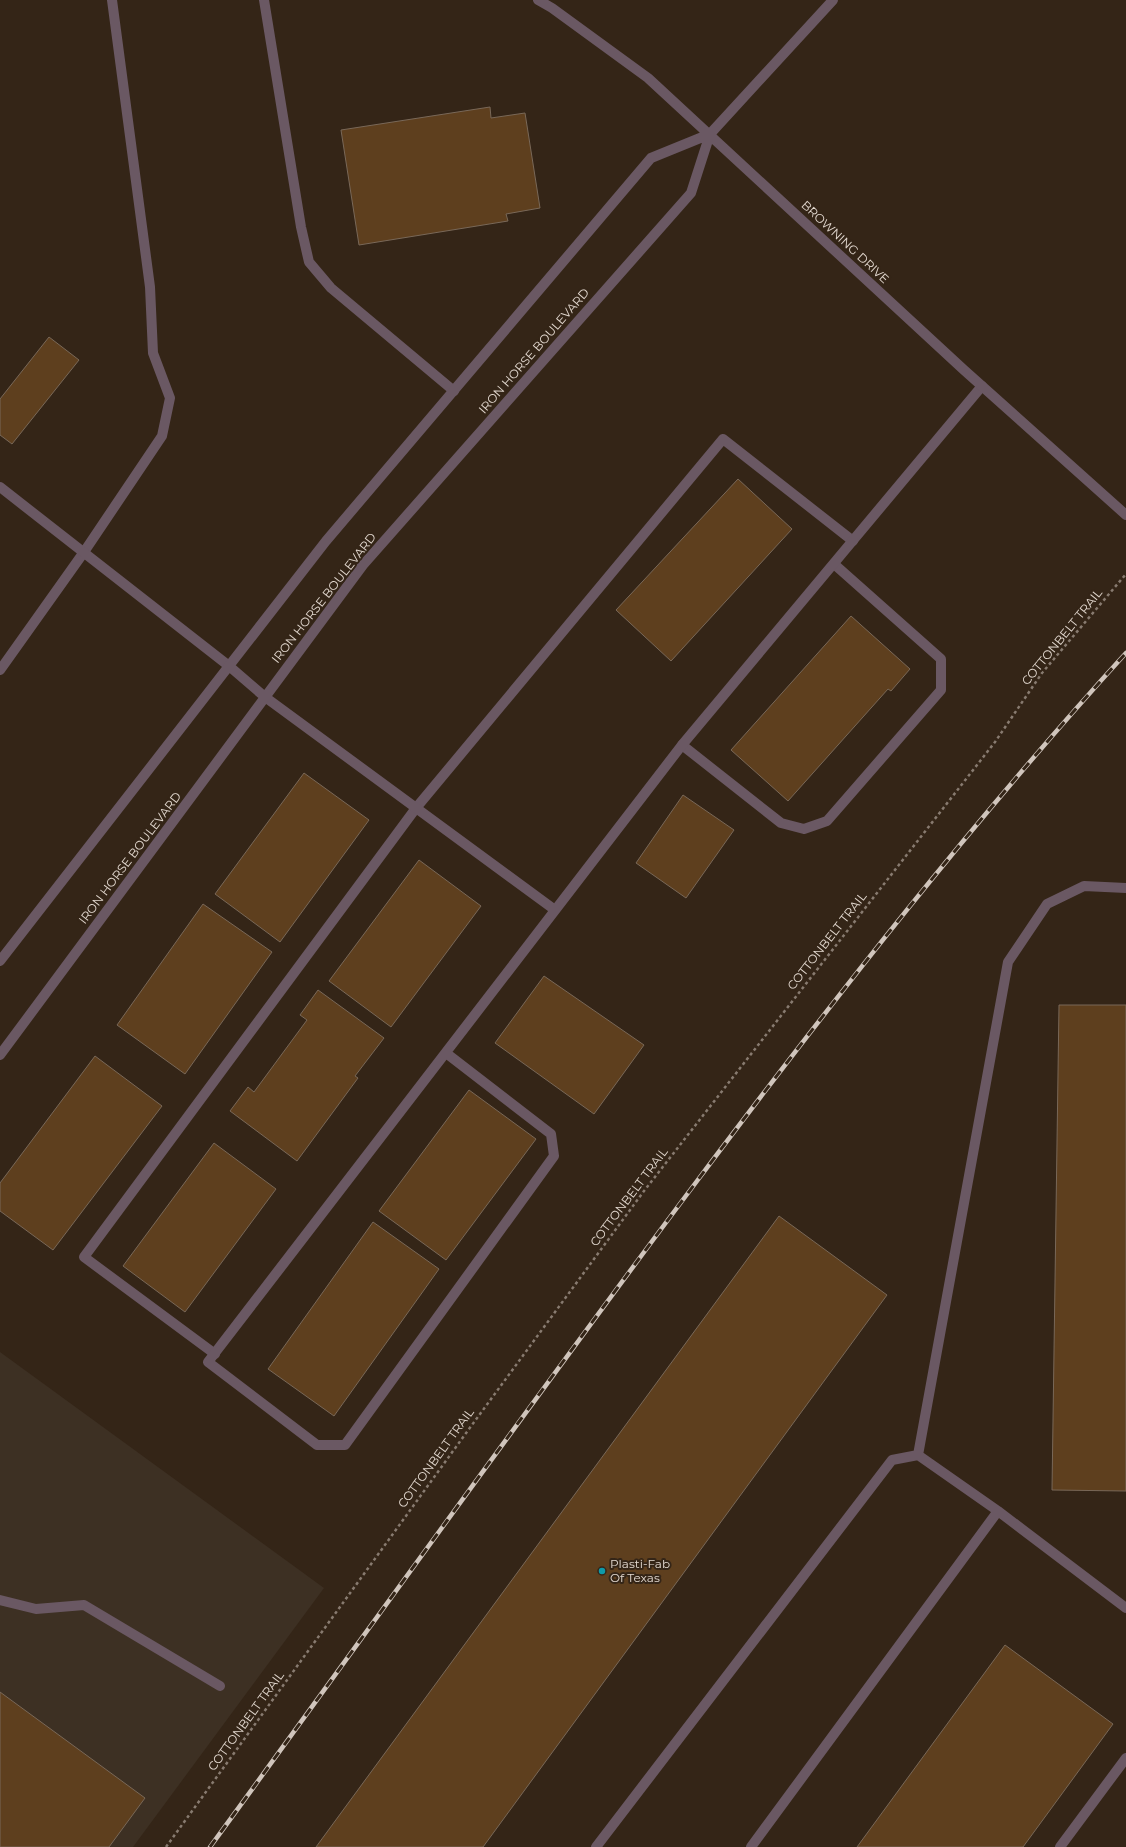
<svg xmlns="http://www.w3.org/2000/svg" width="1126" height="1847" viewBox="0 0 1126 1847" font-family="Montserrat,sans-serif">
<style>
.industrial{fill:#3d3023}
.building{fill:#5e3f1e;stroke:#796858}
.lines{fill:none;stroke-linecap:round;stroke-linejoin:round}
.path{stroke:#887b70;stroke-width:2.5;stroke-dasharray:3 3;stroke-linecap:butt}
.service{stroke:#6a5863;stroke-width:10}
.minor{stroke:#6a5863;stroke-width:10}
.tertiary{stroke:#6a5863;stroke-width:10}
.rail-casing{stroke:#d0c5bc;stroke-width:4.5}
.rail{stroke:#342517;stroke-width:3;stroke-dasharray:9;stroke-linecap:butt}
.culture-dot{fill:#0f9aa8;stroke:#342517;stroke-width:1.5}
.labels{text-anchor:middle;stroke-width:4;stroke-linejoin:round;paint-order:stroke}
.street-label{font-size:12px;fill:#e4dad1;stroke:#342517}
.poi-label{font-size:12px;fill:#e4dad1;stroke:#342517;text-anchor:start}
</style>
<rect width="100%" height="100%" fill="#342517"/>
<!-- industrial -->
<path class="industrial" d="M 0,1352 L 324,1588 L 133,1847 L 0,1847 Z"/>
<!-- building -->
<path class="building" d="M 490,107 L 491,118 L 525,113 L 540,208 L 506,214 L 508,221 L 359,245 L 341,130 Z
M 49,337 L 79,360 L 12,444 L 0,435 L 0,399 Z
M 738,479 L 792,529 L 671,661 L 616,610 Z
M 851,616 L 910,669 L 891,691 L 888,689 L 788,801 L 731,750 Z
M 304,773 L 369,820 L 280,942 L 215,894 Z
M 683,795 L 734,830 L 686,898 L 636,863 Z
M 419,860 L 481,906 L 391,1027 L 329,981 Z
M 203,904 L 272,952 L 185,1074 L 117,1025 Z
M 544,976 L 644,1045 L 594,1114 L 495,1043 Z
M 318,990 L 384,1038 L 355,1076 L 358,1078 L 297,1161 L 230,1111 L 248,1087 L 254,1092 L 307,1020 L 300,1015 Z
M 1059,1005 L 1126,1005 L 1126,1491 L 1052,1490 Z
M 95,1056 L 162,1106 L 53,1250 L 0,1211 L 0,1183 Z
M 469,1090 L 536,1139 L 446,1260 L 379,1211 Z
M 214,1143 L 276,1189 L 185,1312 L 123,1266 Z
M 779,1216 L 887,1295 L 483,1847 L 316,1847 Z
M 373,1222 L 439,1269 L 334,1416 L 268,1369 Z
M 1005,1645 L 1113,1724 L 1023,1847 L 857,1847 Z
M 0,1692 L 145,1798 L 109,1847 L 0,1847 Z"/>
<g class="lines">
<!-- path -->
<path class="path" d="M 166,1847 L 469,1429 L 644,1191 L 995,742 L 1042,673 L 1126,574"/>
<!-- service -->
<path class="service" d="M 264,0 L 301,227 L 309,262 L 331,288 L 454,391
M 0,670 L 84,552 L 162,436 L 170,398 L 153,353 L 150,287 L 112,0
M 682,745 L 781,823 L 804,829 L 827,821 L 941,690 L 941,659 L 834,564
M 215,1354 L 84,1257 L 416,808 L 723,439 L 853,541
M 918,1455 L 1008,962 L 1047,904 L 1084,886 L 1126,888
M 0,1600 L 36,1609 L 84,1605 L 220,1686
M 596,1847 L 892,1460 L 918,1455 L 998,1511
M 751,1847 L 998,1511 L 1126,1608
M 1060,1847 L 1126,1758"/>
<!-- minor -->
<path class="minor" d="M 0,487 L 229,666
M 265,697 L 555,910
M 446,1053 L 551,1134 L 554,1156 L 345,1445 L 317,1445 L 208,1362 L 682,745 L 982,386"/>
<!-- tertiary -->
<path class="tertiary" d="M 538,0 L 552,8 L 648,78 L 964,370 L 1126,515
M 229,666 L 265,697
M 0,961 L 326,541 L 651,158 L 710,134
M 0,1055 L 363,565 L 691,193 L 710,134 L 833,0"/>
<!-- rail casing -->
<g class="rail-casing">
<path id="rail" d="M 210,1847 C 372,1625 532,1401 697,1181 C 833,1000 973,821 1126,653"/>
</g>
<!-- rail -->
<use href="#rail" class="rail"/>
</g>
<!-- markers -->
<circle class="culture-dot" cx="602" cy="1571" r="4"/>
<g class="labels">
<!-- street labels -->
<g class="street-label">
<text transform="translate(845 242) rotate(43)" y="4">BROWNING DRIVE</text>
<text transform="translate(534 351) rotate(-49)" y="4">IRON HORSE BOULEVARD</text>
<text transform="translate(324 598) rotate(-52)" y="4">IRON HORSE BOULEVARD</text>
<text transform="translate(1062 637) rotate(-51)" y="4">COTTONBELT TRAIL</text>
<text transform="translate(130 858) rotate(-53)" y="4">IRON HORSE BOULEVARD</text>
<text transform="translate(827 941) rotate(-52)" y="4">COTTONBELT TRAIL</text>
<text transform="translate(629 1197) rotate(-53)" y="4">COTTONBELT TRAIL</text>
<text transform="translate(436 1458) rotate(-54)" y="4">COTTONBELT TRAIL</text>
<text transform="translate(246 1721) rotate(-54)" y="4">COTTONBELT TRAIL</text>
</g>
<!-- poi labels -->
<g class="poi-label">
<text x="610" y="1568">Plasti-Fab<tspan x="610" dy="14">Of Texas</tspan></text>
</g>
</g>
</svg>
